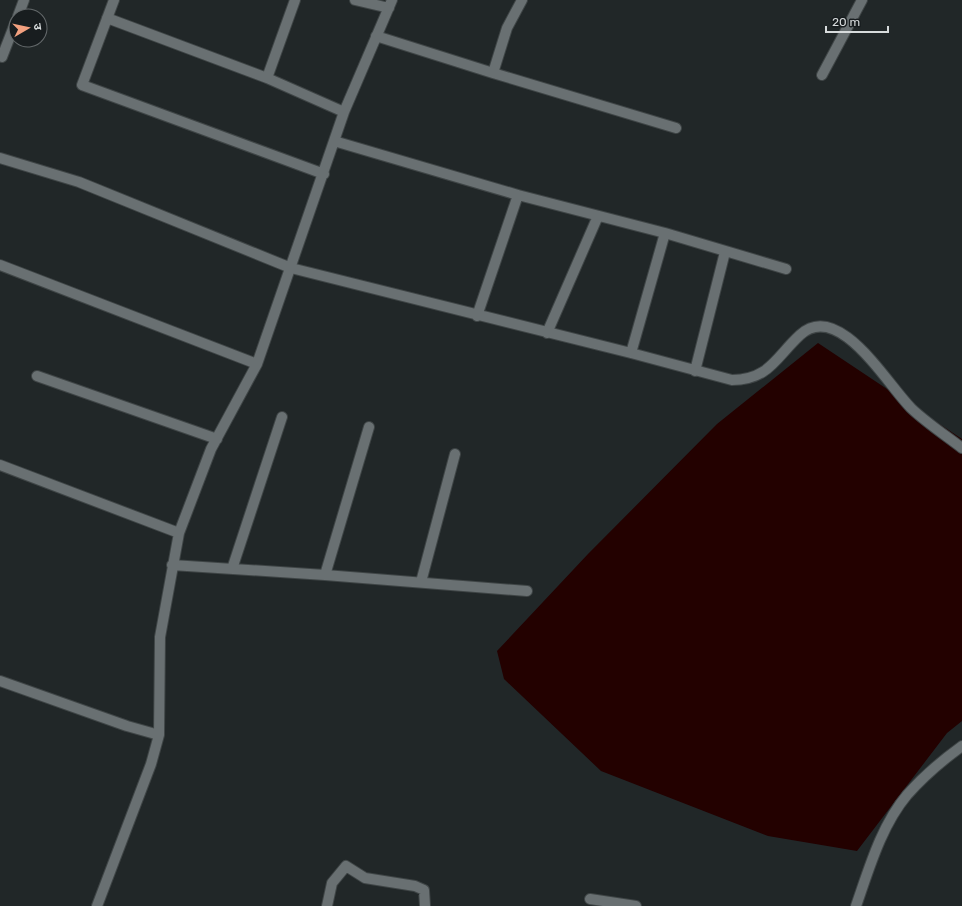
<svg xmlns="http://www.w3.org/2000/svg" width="962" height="906" viewBox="0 0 962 906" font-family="Rubik,'Noto Sans Devanagari',sans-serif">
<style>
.water{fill:#230100}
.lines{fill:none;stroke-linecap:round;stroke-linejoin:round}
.minor-casing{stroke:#3f4546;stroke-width:12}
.minor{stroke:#697072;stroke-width:10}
</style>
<rect width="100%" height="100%" fill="#212728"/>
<!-- water -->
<path class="water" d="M 818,343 L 962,439 L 962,721 L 947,733 L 857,851 L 768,836 L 601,771 L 504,679 L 497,651 L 588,554 L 717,424 Z"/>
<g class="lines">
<!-- minor casing -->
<g class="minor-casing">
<path id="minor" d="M 114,0 L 82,85 L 324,174
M 355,0 L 389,8
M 18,16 L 24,0
M 107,18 L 267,78 L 344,112
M 376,36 L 493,73 L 676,128
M 0,56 L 2,57 L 16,21
M 493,73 L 507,28 L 522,0
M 822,75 L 862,0
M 267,78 L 295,0
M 334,141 L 518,195 L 665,233 L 786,269
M 0,158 L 79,182 L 291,268 L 631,353 L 732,380 C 769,380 776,357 800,335 C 839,299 888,386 912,409 C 927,423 945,435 962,448
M 0,265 L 257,364
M 477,316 L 518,195
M 547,333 L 598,216
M 631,353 L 665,233
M 695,371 L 725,252
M 37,376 L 217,439
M 0,465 L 179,533
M 172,565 L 325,575 L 527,591
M 232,569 L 282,417
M 325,575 L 369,427
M 421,582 L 455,454
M 0,681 L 127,726 L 159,735
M 590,899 L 636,906
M 97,906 L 151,764 L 159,735 L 160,637 L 179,533 L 211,449 L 257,364 L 344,112 L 392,0
M 327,906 L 332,883 L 346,866 L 365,878 L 415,886 L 424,890 L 425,906
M 856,906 C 869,869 881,826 907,795 C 922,778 944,759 962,746"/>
</g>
<!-- minor -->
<use href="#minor" class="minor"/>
</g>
<!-- north arrow -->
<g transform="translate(28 28) rotate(81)"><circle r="19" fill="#181d1f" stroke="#64696b"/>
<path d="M0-3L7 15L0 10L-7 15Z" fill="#f2a07f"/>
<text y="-6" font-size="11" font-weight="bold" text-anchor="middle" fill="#d7dbdc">उ</text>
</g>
<!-- scale -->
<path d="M826 26v6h62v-6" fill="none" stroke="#d7dbdc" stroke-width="2"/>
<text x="832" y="26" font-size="12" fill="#d7dbdc" stroke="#181d1f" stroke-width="3" paint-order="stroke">20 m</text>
</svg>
